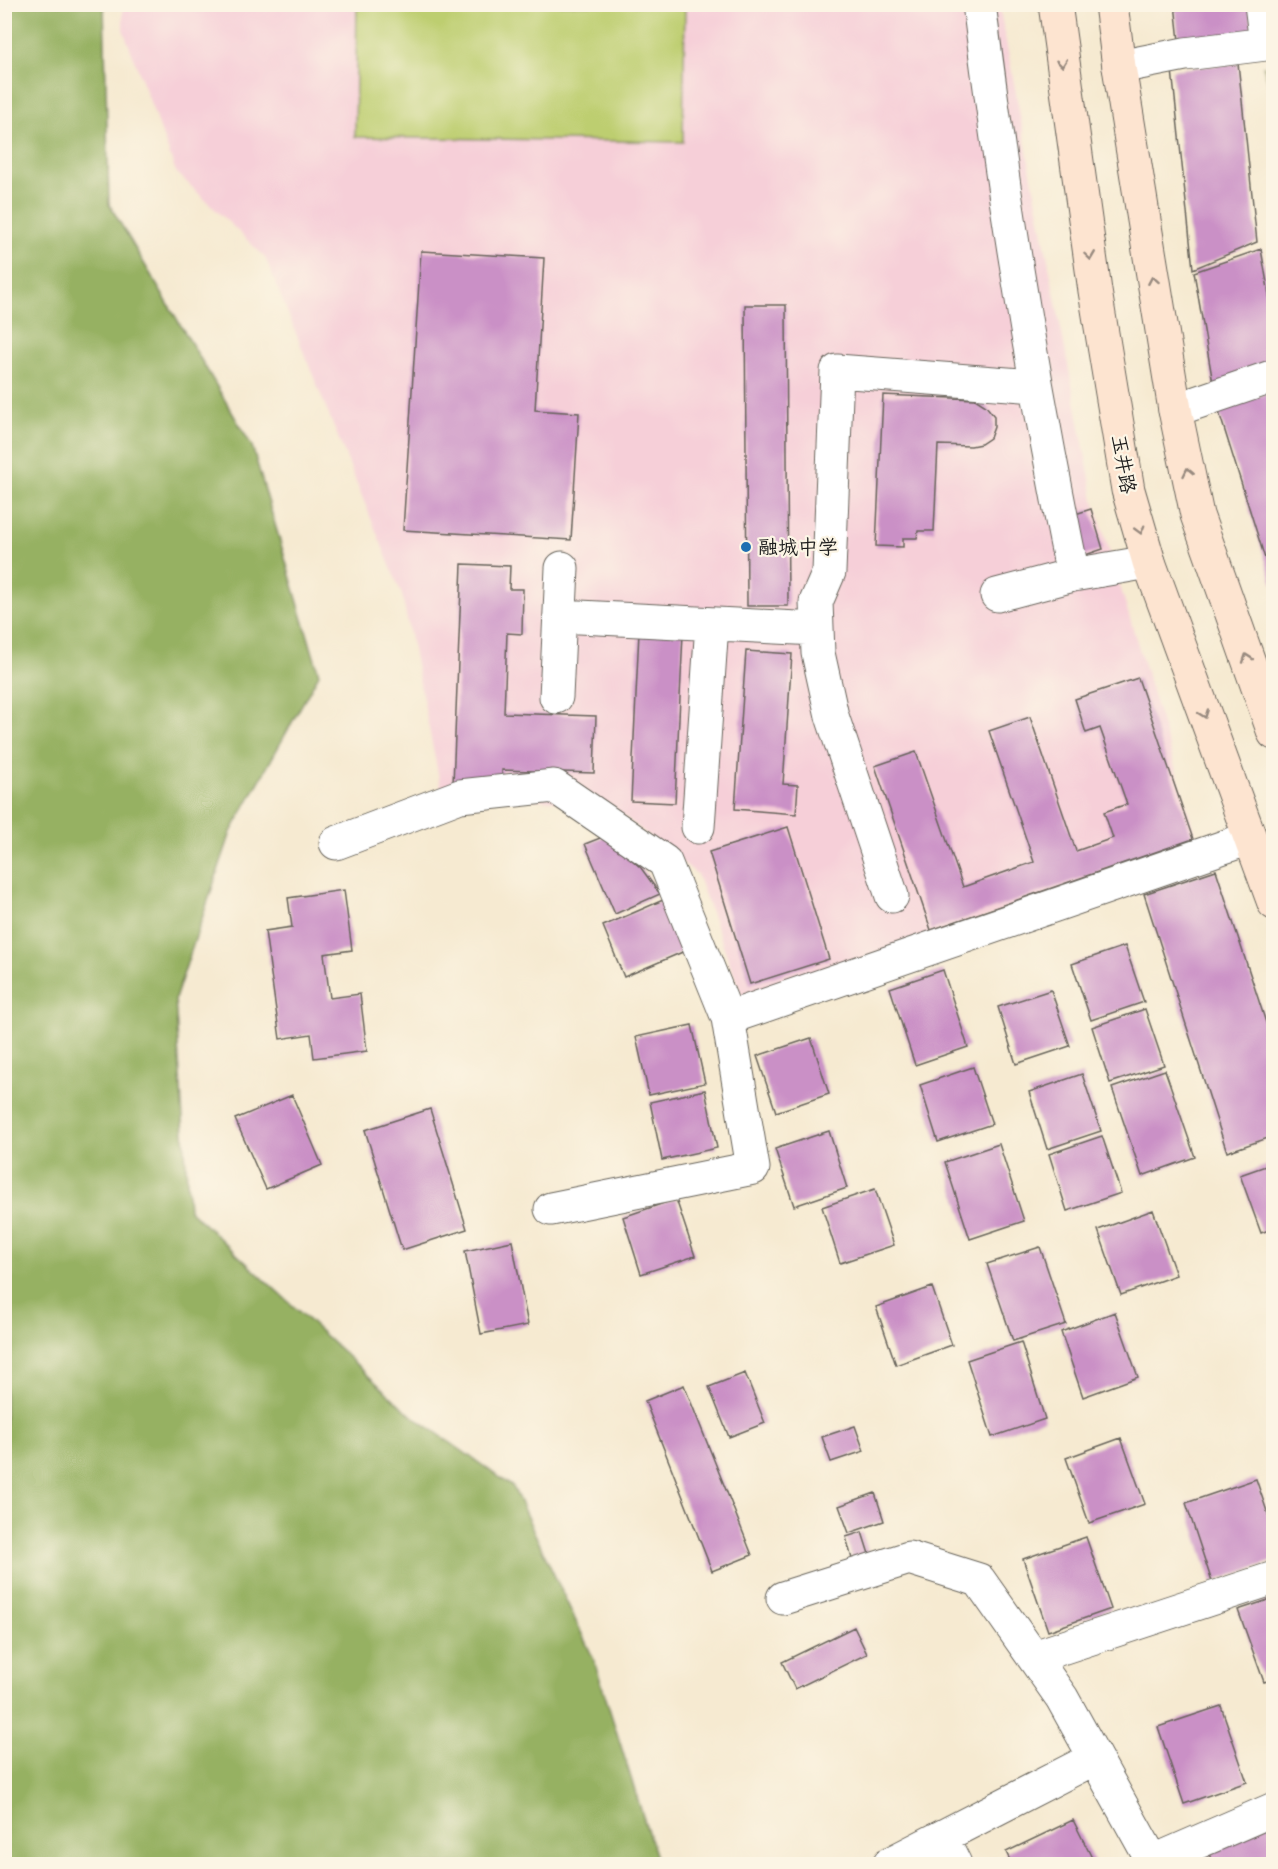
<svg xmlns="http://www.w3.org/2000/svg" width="1278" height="1869" viewBox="0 0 1278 1869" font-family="'Playpen Sans','LXGW WenKai TC',sans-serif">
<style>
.built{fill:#f6cfd8}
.green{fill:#bdce70;stroke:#6c7546;stroke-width:1.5}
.forest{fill:#96b162;stroke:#59663f;stroke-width:1.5}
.building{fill:#ca90c6}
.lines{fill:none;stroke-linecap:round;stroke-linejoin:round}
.street-casing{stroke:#68645b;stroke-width:35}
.secondary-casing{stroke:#68645b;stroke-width:35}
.street{stroke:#fff;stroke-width:33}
.secondary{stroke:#fde4d0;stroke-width:33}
.oneway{stroke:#988a7f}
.poi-dot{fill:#1f6fb2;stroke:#fcf5e5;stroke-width:2}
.labels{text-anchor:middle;stroke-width:4.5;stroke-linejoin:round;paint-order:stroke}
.street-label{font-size:20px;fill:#1c1c1c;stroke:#fcf5e5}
.poi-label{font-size:20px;fill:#1c1c1c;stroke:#fcf5e5;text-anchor:start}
</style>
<rect width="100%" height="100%" fill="#fcf5e5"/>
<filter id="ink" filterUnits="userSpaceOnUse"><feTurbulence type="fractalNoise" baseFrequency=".0167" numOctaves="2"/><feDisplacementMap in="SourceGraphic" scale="12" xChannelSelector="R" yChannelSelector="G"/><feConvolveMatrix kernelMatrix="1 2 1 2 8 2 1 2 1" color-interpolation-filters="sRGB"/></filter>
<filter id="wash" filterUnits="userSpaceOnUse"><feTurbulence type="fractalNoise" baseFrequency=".008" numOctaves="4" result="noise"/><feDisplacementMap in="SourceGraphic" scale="24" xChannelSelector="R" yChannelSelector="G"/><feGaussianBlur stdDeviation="1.35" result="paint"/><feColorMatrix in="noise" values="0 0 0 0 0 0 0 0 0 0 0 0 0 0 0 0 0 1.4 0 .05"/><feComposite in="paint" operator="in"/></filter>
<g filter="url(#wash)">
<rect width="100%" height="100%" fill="#f6ead1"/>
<!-- built -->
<path class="built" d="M 123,4 L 999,5 L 1094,500 L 1198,843 L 744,1002 L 697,874 L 610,805 L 442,793 L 402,595 L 265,257 L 176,172 L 123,29 Z"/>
<!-- green -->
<path class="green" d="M 357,5 L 685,5 L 683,142 L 355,137 Z
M 1263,66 L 1273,67 L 1273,96 Z"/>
<!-- forest -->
<path class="forest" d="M 5,4 L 104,5 L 109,204 L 252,446 L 319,674 L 231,832 L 175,999 L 189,1210 L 410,1414 L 513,1487 L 594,1660 L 658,1864 L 5,1864 Z"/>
<g id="blocks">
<!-- building -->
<path class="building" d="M 1175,4 L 1250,4 L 1253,32 L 1179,41 Z
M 1238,63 L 1257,242 L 1193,269 L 1172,70 Z
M 1261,249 L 1274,323 L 1274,365 L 1214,389 L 1194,272 Z
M 421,251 L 544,258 L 535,410 L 579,413 L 571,540 L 403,530 Z
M 745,305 L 786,305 L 788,606 L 747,606 Z
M 1274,391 L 1274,584 L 1273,584 L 1218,409 Z
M 883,395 L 975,399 L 986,406 L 994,416 L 994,427 L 990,438 L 981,444 L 971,446 L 938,445 L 934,531 L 918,531 L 917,538 L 903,538 L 903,547 L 876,546 Z
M 1091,509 L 1103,549 L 1082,556 L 1069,516 Z
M 462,564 L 510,566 L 509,589 L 523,589 L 522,634 L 507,633 L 504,713 L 596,716 L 594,773 L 502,770 L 502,786 L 453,784 Z
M 639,632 L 683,634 L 675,803 L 631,801 Z
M 746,651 L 792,654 L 783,784 L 798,785 L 796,814 L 735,809 Z
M 1138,678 L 1193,839 L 931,930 L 875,766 L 916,752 L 963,887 L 1034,862 L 989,731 L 1030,717 L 1076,851 L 1113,838 L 1104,812 L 1127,804 L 1100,728 L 1086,733 L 1075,699 Z
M 788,827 L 829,959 L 750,984 L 709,852 Z
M 605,836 L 641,868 L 660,894 L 615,914 L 585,844 Z
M 1216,870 L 1274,1047 L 1274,1136 L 1227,1152 L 1144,894 Z
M 344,890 L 352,950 L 324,954 L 330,998 L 360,994 L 367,1051 L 314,1058 L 311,1034 L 280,1039 L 265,931 L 292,927 L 288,898 Z
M 670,897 L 692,948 L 624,977 L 603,926 Z
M 1125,946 L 1144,1002 L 1091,1020 L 1072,964 Z
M 943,970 L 968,1047 L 915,1065 L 890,988 Z
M 1051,990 L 1070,1046 L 1016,1064 L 998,1007 Z
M 1145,1009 L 1164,1065 L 1110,1083 L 1092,1027 Z
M 692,1025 L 705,1083 L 649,1095 L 636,1037 Z
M 811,1038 L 829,1094 L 776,1112 L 757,1056 Z
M 973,1067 L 992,1124 L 938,1142 L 920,1085 Z
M 1165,1070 L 1195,1157 L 1142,1176 L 1112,1088 Z
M 1082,1074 L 1101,1131 L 1047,1149 L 1029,1092 Z
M 705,1090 L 717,1148 L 662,1160 L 650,1102 Z
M 292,1095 L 322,1165 L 266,1189 L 235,1119 Z
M 430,1109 L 467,1229 L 402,1250 L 365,1130 Z
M 829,1131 L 847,1188 L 794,1206 L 775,1149 Z
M 1102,1136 L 1121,1193 L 1067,1211 L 1049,1154 Z
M 999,1144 L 1024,1221 L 970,1239 L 945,1162 Z
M 1274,1163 L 1274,1228 L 1261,1233 L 1240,1175 Z
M 875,1189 L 894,1245 L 840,1263 L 822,1207 Z
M 676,1199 L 695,1256 L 641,1274 L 623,1217 Z
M 1153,1210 L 1176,1275 L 1121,1295 L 1098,1230 Z
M 512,1241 L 528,1325 L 481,1334 L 465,1251 Z
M 1040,1247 L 1066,1324 L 1013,1341 L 987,1264 Z
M 932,1287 L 952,1345 L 896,1365 L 876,1307 Z
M 1115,1312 L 1138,1377 L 1083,1397 L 1061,1332 Z
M 1021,1342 L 1045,1419 L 992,1437 L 967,1360 Z
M 745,1373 L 765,1423 L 729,1437 L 709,1387 Z
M 684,1385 L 752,1555 L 712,1571 L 645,1401 Z
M 855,1426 L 864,1451 L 831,1462 L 822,1437 Z
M 1121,1438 L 1145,1504 L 1089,1523 L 1066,1458 Z
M 1256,1479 L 1274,1532 L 1274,1561 L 1212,1582 L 1186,1503 Z
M 875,1493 L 884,1521 L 849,1533 L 839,1506 Z
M 862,1532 L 869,1554 L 852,1559 L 846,1537 Z
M 1086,1537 L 1111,1609 L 1048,1631 L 1023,1559 Z
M 1274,1598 L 1274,1679 L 1264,1682 L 1238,1610 Z
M 854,1627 L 867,1654 L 795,1689 L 782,1662 Z
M 1221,1706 L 1247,1782 L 1184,1804 L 1158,1727 Z
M 1268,1819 L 1274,1832 L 1274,1864 L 1214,1864 L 1206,1844 Z
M 1073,1820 L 1095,1864 L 1012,1864 L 1006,1852 Z"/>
</g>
</g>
<g filter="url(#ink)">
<use href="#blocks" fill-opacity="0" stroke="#68645b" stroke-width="1.5"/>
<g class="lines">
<!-- street casing -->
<g class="street-casing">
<path id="street" d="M 979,4 C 1003,196 1034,386 1073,575
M 1261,4 L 1266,44
M 1119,67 L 1185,54 L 1274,43
M 1175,410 L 1274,376
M 997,595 L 1073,575 L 1149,562
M 560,616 L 817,629
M 556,697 L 562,568
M 698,827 L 712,624
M 336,843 L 460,796 L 554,786 L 665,862 L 728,1018 L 753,1168 L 551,1209
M 892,896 L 832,716 L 818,653 L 816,602 L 829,572 L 837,371 L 1035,386
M 728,1018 L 1250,838
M 783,1598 L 909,1558 L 979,1580 L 1062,1698 L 1154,1864
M 1034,1657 L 1274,1578
M 942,1838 L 955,1864
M 1152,1862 L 1274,1809
M 889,1864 L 1095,1758"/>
</g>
<!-- secondary casing -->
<g class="secondary-casing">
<path id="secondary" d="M 1055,4 L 1095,291 L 1128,490 L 1149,562 L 1274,903
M 1111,4 L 1119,67 L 1175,410 L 1197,515 L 1274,733"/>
</g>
<!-- street -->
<use href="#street" class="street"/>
<!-- secondary -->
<use href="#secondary" class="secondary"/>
</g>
<!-- one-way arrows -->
<defs><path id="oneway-chevron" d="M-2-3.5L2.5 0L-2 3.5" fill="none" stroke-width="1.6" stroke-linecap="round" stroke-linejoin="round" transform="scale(1.5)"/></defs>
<g class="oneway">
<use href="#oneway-chevron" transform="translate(1062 63) rotate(83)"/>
<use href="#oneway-chevron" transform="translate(1090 256) rotate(82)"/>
<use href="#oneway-chevron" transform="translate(1153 280) rotate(-100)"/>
<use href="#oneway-chevron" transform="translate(1188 472) rotate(-102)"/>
<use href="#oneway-chevron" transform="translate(1140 530) rotate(74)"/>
<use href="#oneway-chevron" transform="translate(1247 658) rotate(-109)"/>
<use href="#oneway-chevron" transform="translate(1204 714) rotate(70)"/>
</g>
</g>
<!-- markers -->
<circle class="poi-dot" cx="746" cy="547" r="6"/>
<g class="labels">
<!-- street labels -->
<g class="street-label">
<text transform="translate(1124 464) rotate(80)" y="7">玉井路</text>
</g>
<!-- poi labels -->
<g class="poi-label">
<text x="758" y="554">融城中学</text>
</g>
</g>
<!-- margin -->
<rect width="1278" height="1869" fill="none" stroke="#fcf5e5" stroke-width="24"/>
</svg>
